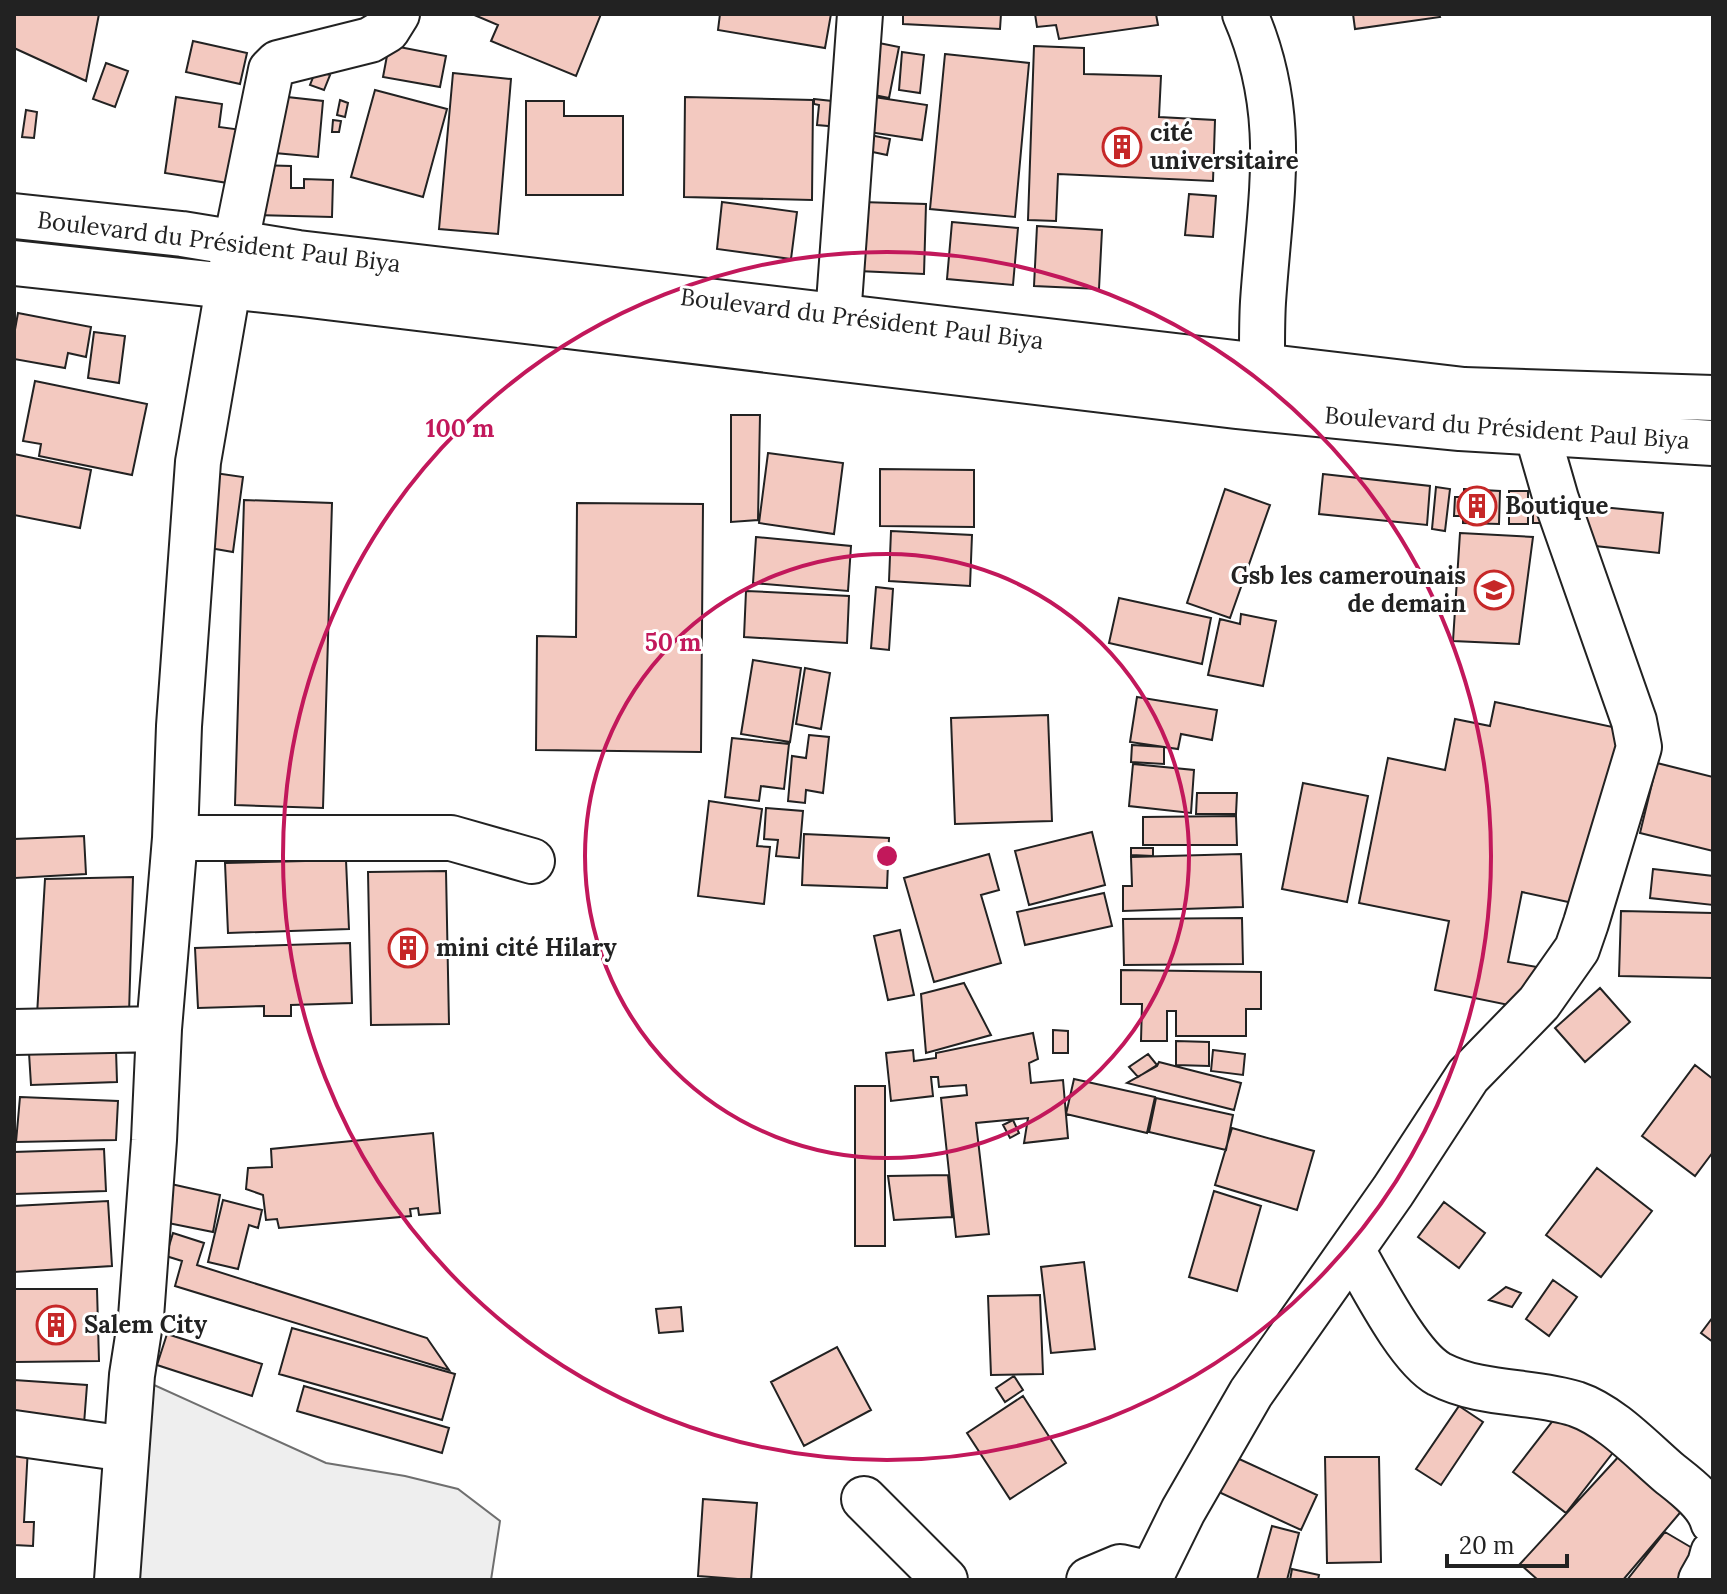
<svg xmlns="http://www.w3.org/2000/svg" width="1727" height="1594" viewBox="0 0 1727 1594" font-family="Lora,serif">
<style>
.green{fill:#eee;stroke:#6f6f6f;stroke-width:2}
.building{fill:#f3c9c0;stroke:#222;stroke-width:2}
.lines{fill:none;stroke-linecap:round;stroke-linejoin:round}
.minor-casing{stroke:#222;stroke-width:48}
.major-casing{stroke:#222;stroke-width:48}
.minor{stroke:#fff;stroke-width:44}
.major{stroke:#fff;stroke-width:44}
.ring{fill:none;stroke:#c2185b;stroke-width:4}
.labels{text-anchor:middle;stroke-width:6;stroke-linejoin:round;paint-order:stroke}
.poi-label{font-size:24px;font-weight:bold;fill:#222;stroke:#fff;text-anchor:start}
.street-label{font-size:24px;fill:#222;stroke:#fff}
.centre{fill:#c2185b;stroke:#fff;stroke-width:4}
.ring-label{font-size:24px;text-anchor:middle;font-weight:bold;fill:#c2185b;stroke:#fff;stroke-width:6;stroke-linejoin:round;paint-order:stroke}
</style>
<rect width="100%" height="100%" fill="#fff"/>
<!-- green -->
<path class="green" d="M 132,1375 L 326,1463 L 405,1476 L 458,1489 L 500,1521 L 491,1580 L 117,1580 Z"/>
<!-- building -->
<path class="building" d="M 14,14 L 99,14 L 86,81 L 14,48 Z
M 472,14 L 601,14 L 576,76 L 491,41 L 498,25 Z
M 720,14 L 831,14 L 825,48 L 718,30 Z
M 903,14 L 1001,14 L 1000,29 L 903,24 Z
M 1035,14 L 1156,14 L 1158,25 L 1059,39 L 1056,25 L 1037,27 Z
M 1353,14 L 1439,14 L 1440,17 L 1355,29 Z
M 193,41 L 247,53 L 240,84 L 186,72 Z
M 879,43 L 899,47 L 889,98 L 869,94 Z
M 389,45 L 446,56 L 440,87 L 383,77 Z
M 1034,46 L 1084,48 L 1084,74 L 1161,76 L 1159,117 L 1215,120 L 1213,181 L 1058,174 L 1056,221 L 1028,220 Z
M 902,52 L 924,55 L 920,93 L 899,90 Z
M 945,54 L 1029,63 L 1015,217 L 930,209 Z
M 106,63 L 128,71 L 115,107 L 93,99 Z
M 316,70 L 330,75 L 324,90 L 310,85 Z
M 453,73 L 511,79 L 498,234 L 439,229 Z
M 375,90 L 447,109 L 423,197 L 351,177 Z
M 269,95 L 323,101 L 318,157 L 264,152 Z
M 176,97 L 222,104 L 219,127 L 242,130 L 234,184 L 165,173 Z
M 685,97 L 813,100 L 812,200 L 684,197 Z
M 874,97 L 927,105 L 922,140 L 869,132 Z
M 814,99 L 841,102 L 839,127 L 817,125 L 819,105 L 814,104 Z
M 340,100 L 348,103 L 345,117 L 337,115 Z
M 526,101 L 564,101 L 564,116 L 623,116 L 623,195 L 526,195 Z
M 26,110 L 37,112 L 34,138 L 22,137 Z
M 333,120 L 341,121 L 339,132 L 332,132 Z
M 865,134 L 890,139 L 887,155 L 863,150 Z
M 256,165 L 291,166 L 291,188 L 304,188 L 304,179 L 333,180 L 332,217 L 255,215 Z
M 1189,194 L 1216,196 L 1213,237 L 1185,235 Z
M 722,202 L 797,212 L 791,259 L 717,249 Z
M 861,202 L 926,204 L 924,274 L 858,271 Z
M 952,222 L 1018,228 L 1013,285 L 947,279 Z
M 1037,226 L 1102,230 L 1099,289 L 1034,286 Z
M 18,313 L 91,327 L 86,357 L 68,353 L 65,368 L 14,359 L 14,335 Z
M 94,332 L 125,336 L 119,383 L 88,378 Z
M 35,381 L 147,404 L 132,475 L 39,456 L 41,444 L 23,441 Z
M 731,415 L 760,415 L 758,520 L 731,522 Z
M 768,453 L 843,463 L 834,534 L 759,523 Z
M 14,454 L 91,470 L 80,528 L 14,515 Z
M 880,469 L 974,470 L 974,527 L 880,526 Z
M 208,472 L 243,477 L 233,552 L 198,546 Z
M 1323,474 L 1430,486 L 1427,525 L 1319,514 Z
M 1436,487 L 1450,489 L 1445,531 L 1432,529 Z
M 1225,489 L 1270,505 L 1230,618 L 1187,603 Z
M 1464,489 L 1500,491 L 1499,524 L 1463,523 L 1463,516 L 1454,516 L 1455,497 L 1464,497 Z
M 1509,491 L 1528,491 L 1528,524 L 1509,524 Z
M 244,500 L 332,503 L 323,808 L 235,805 Z
M 577,503 L 703,504 L 701,752 L 536,750 L 537,636 L 576,637 Z
M 1581,505 L 1663,513 L 1659,553 L 1577,544 Z
M 1533,508 L 1545,508 L 1545,523 L 1533,523 Z
M 891,531 L 972,535 L 970,586 L 889,581 Z
M 1460,533 L 1533,537 L 1519,644 L 1453,641 Z
M 756,537 L 851,546 L 848,591 L 753,583 Z
M 876,587 L 893,589 L 889,650 L 871,648 Z
M 746,591 L 849,596 L 847,643 L 744,637 Z
M 1119,598 L 1211,618 L 1202,664 L 1109,643 Z
M 1241,614 L 1276,621 L 1263,686 L 1208,675 L 1220,619 L 1240,624 Z
M 753,660 L 801,668 L 790,742 L 741,734 Z
M 805,668 L 830,673 L 821,729 L 796,724 Z
M 1137,697 L 1217,710 L 1212,740 L 1181,734 L 1178,749 L 1130,742 Z
M 1495,702 L 1622,729 L 1587,906 L 1522,892 L 1508,962 L 1537,967 L 1528,1009 L 1435,990 L 1449,921 L 1359,903 L 1388,758 L 1445,770 L 1455,719 L 1490,726 Z
M 1048,715 L 1052,821 L 955,824 L 951,718 Z
M 809,735 L 829,737 L 823,793 L 806,790 L 805,803 L 788,801 L 792,756 L 806,758 Z
M 732,738 L 789,744 L 784,789 L 761,786 L 759,801 L 725,797 Z
M 1132,745 L 1164,747 L 1164,764 L 1131,762 Z
M 1657,763 L 1713,777 L 1713,851 L 1640,833 Z
M 1133,764 L 1194,770 L 1191,813 L 1129,806 Z
M 1303,783 L 1368,796 L 1347,902 L 1282,889 Z
M 1197,793 L 1237,793 L 1236,814 L 1196,814 Z
M 709,801 L 762,809 L 757,846 L 770,847 L 764,904 L 698,896 Z
M 766,808 L 803,811 L 799,858 L 776,856 L 778,840 L 764,839 Z
M 1236,816 L 1237,845 L 1143,845 L 1143,817 Z
M 1092,832 L 1105,885 L 1029,905 L 1015,851 Z
M 804,834 L 889,838 L 887,888 L 802,885 Z
M 84,836 L 86,874 L 15,878 L 14,839 Z
M 1131,848 L 1153,848 L 1153,856 L 1131,855 Z
M 989,854 L 999,890 L 981,895 L 1001,963 L 934,982 L 904,878 Z
M 1241,854 L 1243,907 L 1123,911 L 1123,886 L 1132,886 L 1131,857 Z
M 346,860 L 349,929 L 228,933 L 225,863 Z
M 1653,869 L 1713,876 L 1713,905 L 1650,898 Z
M 446,871 L 449,1024 L 371,1025 L 368,872 Z
M 133,877 L 129,1014 L 37,1015 L 45,879 Z
M 1104,893 L 1112,926 L 1025,945 L 1017,912 Z
M 1621,911 L 1713,913 L 1713,978 L 1619,976 Z
M 1242,918 L 1243,964 L 1124,965 L 1123,919 Z
M 900,930 L 914,995 L 888,1000 L 874,936 Z
M 350,943 L 352,1003 L 291,1005 L 291,1016 L 264,1016 L 264,1006 L 198,1008 L 195,948 Z
M 1121,970 L 1261,972 L 1261,1009 L 1246,1009 L 1246,1036 L 1176,1036 L 1176,1011 L 1167,1011 L 1167,1041 L 1141,1041 L 1142,1004 L 1121,1004 Z
M 964,983 L 991,1035 L 926,1053 L 921,994 Z
M 1600,988 L 1630,1022 L 1585,1062 L 1555,1028 Z
M 1053,1030 L 1068,1031 L 1068,1053 L 1053,1053 Z
M 1033,1033 L 1038,1059 L 1029,1063 L 1031,1083 L 1063,1080 L 1068,1138 L 1024,1143 L 1028,1118 L 976,1123 L 989,1234 L 956,1237 L 941,1098 L 967,1095 L 966,1085 L 939,1087 L 938,1077 L 931,1077 L 933,1096 L 891,1101 L 886,1053 L 913,1050 L 914,1061 L 936,1058 L 936,1053 Z
M 1176,1041 L 1209,1042 L 1209,1066 L 1176,1065 Z
M 116,1050 L 117,1082 L 31,1085 L 29,1053 Z
M 1213,1050 L 1245,1054 L 1243,1075 L 1211,1071 Z
M 1148,1054 L 1157,1065 L 1138,1077 L 1129,1067 Z
M 1159,1062 L 1241,1083 L 1234,1110 L 1127,1083 L 1157,1066 Z
M 1695,1065 L 1713,1079 L 1713,1152 L 1695,1176 L 1642,1136 Z
M 1074,1079 L 1155,1097 L 1147,1133 L 1066,1114 Z
M 855,1086 L 885,1086 L 885,1246 L 855,1246 Z
M 20,1097 L 118,1101 L 116,1140 L 16,1142 Z
M 1156,1098 L 1233,1115 L 1226,1150 L 1149,1132 Z
M 1013,1120 L 1019,1133 L 1010,1138 L 1003,1125 Z
M 1232,1128 L 1314,1151 L 1297,1210 L 1215,1185 Z
M 433,1133 L 440,1213 L 419,1215 L 418,1208 L 410,1209 L 411,1216 L 279,1228 L 277,1219 L 266,1220 L 263,1195 L 246,1189 L 248,1168 L 272,1167 L 271,1149 Z
M 104,1149 L 106,1191 L 14,1194 L 14,1152 Z
M 1597,1168 L 1652,1211 L 1601,1277 L 1546,1235 Z
M 948,1175 L 952,1217 L 894,1220 L 888,1176 Z
M 171,1184 L 220,1195 L 213,1232 L 163,1222 Z
M 1214,1191 L 1261,1206 L 1237,1291 L 1189,1277 Z
M 223,1200 L 262,1210 L 258,1228 L 249,1225 L 238,1269 L 208,1262 Z
M 108,1201 L 112,1266 L 14,1272 L 14,1206 Z
M 1444,1202 L 1485,1233 L 1459,1268 L 1418,1237 Z
M 173,1233 L 204,1243 L 197,1265 L 427,1338 L 449,1370 L 175,1286 L 182,1261 L 166,1256 Z
M 1084,1262 L 1095,1349 L 1051,1353 L 1041,1267 Z
M 1553,1280 L 1577,1297 L 1549,1336 L 1526,1319 Z
M 1506,1287 L 1521,1293 L 1512,1307 L 1489,1300 Z
M 14,1289 L 97,1289 L 99,1361 L 14,1362 Z
M 1040,1295 L 1043,1374 L 991,1375 L 988,1296 Z
M 681,1307 L 683,1331 L 659,1333 L 656,1309 Z
M 1713,1317 L 1713,1342 L 1701,1333 Z
M 292,1328 L 455,1374 L 442,1420 L 279,1374 Z
M 167,1334 L 262,1364 L 252,1396 L 157,1365 Z
M 837,1347 L 871,1410 L 804,1446 L 771,1382 Z
M 1014,1376 L 1023,1390 L 1005,1402 L 996,1388 Z
M 14,1380 L 87,1385 L 84,1424 L 14,1419 Z
M 304,1386 L 449,1428 L 442,1453 L 297,1411 Z
M 1023,1396 L 1066,1463 L 1010,1499 L 967,1433 Z
M 1459,1406 L 1483,1422 L 1441,1485 L 1416,1469 Z
M 1562,1409 L 1615,1450 L 1566,1513 L 1513,1472 Z
M 14,1446 L 28,1447 L 24,1522 L 34,1522 L 33,1546 L 14,1545 Z
M 1224,1452 L 1317,1495 L 1301,1530 L 1208,1487 Z
M 1621,1454 L 1684,1508 L 1623,1580 L 1538,1580 L 1520,1564 Z
M 1325,1457 L 1379,1457 L 1381,1562 L 1327,1563 Z
M 703,1499 L 757,1503 L 751,1580 L 698,1576 Z
M 1272,1526 L 1299,1533 L 1287,1580 L 1257,1580 Z
M 1665,1532 L 1699,1552 L 1681,1580 L 1627,1580 Z
M 1292,1569 L 1319,1575 L 1318,1580 L 1290,1580 Z"/>
<g class="lines">
<!-- minor casing -->
<g class="minor-casing">
<path id="minor" d="M 1245,14 C 1289,115 1270,197 1263,302 C 1261,336 1263,371 1261,405
M 838,317 L 860,14
M 175,838 L 451,838 L 532,861
M 14,1032 L 159,1029
M 1352,1250 C 1371,1282 1408,1357 1439,1374 C 1482,1396 1532,1390 1576,1404 C 1611,1416 1641,1449 1669,1473 C 1684,1485 1708,1502 1713,1522
M 14,1433 L 126,1449
M 864,1499 L 945,1580
M 117,1580 L 132,1375 L 141,1317 L 154,1140 L 159,1029 L 175,838 L 179,726 L 198,462 L 236,242 L 271,70 L 278,63 L 370,40 L 387,30 L 397,14
M 1089,1580 L 1120,1567 L 1151,1574
M 1149,1580 L 1183,1511 L 1251,1393 L 1393,1191 L 1468,1076 L 1539,1003 L 1577,949 L 1586,923 L 1639,747 L 1634,721 L 1556,499 L 1537,433
M 1701,1580 L 1710,1564 L 1713,1553"/>
</g>
<!-- major casing -->
<g class="major-casing">
<path id="major" d="M 14,216 L 182,234 L 298,253 L 1464,390 L 1713,398
M 14,263 L 301,294 L 1236,406 L 1460,428 L 1713,443"/>
</g>
<!-- minor -->
<use href="#minor" class="minor"/>
<!-- major -->
<use href="#major" class="major"/>
</g>
<!-- distance rings -->
<g class="ring">
<circle cx="887" cy="856" r="302"/>
<circle cx="887" cy="856" r="604"/>
</g>
<!-- icons -->
<defs>
<g id="building-ring" transform="scale(2)"><circle r="9.5" fill="#fff" stroke="#c62828" stroke-width="1.5"/><path d="M-4-6H4V6H1V3H-1V6H-4ZM-2.5-4.3h1.7v1.8h-1.7ZM.8-4.3h1.7v1.8H.8ZM-2.5-1h1.7V.8h-1.7ZM.8-1h1.7V.8H.8Z" fill="#c62828"/></g>
<g id="school-ring" transform="scale(2)"><circle r="9.5" fill="#fff" stroke="#c62828" stroke-width="1.5"/><path d="M0-5L7-2L0 1L-7-2ZM-4 1L0 2.5L4 1V4Q0 6-4 4Z" fill="#c62828"/></g>
</defs>
<g fill-rule="evenodd">
<use href="#building-ring" x="1122" y="147"/>
<use href="#building-ring" x="1477" y="506"/>
<use href="#school-ring" x="1494" y="590"/>
<use href="#building-ring" x="408" y="948"/>
<use href="#building-ring" x="56" y="1325"/>
</g>
<g class="labels">
<!-- poi labels -->
<g class="poi-label">
<text x="1150" y="141">cité<tspan x="1150" dy="28">universitaire</tspan></text>
<text x="1505" y="514">Boutique</text>
<text x="1466" y="584" text-anchor="end">Gsb les camerounais<tspan x="1466" dy="28">de demain</tspan></text>
<text x="436" y="956">mini cité Hilary</text>
<text x="84" y="1333">Salem City</text>
</g>
<!-- street labels -->
<g class="street-label">
<text transform="translate(219 242) rotate(7)" y="8">Boulevard du Président Paul Biya</text>
<text transform="translate(862 319) rotate(7)" y="8">Boulevard du Président Paul Biya</text>
<text transform="translate(1507 428) rotate(4)" y="8">Boulevard du Président Paul Biya</text>
</g>
</g>
<circle cx="887" cy="856" r="12" class="centre"/>
<g class="ring-label">
<text x="460" y="437">100 m</text>
<text x="673" y="651">50 m</text>
</g>
<!-- border -->
<rect width="1727" height="1594" fill="none" stroke="#222222" stroke-width="32"/>
<!-- scale -->
<path d="M1447 1554v12h120v-12" fill="none" stroke="#222222" stroke-width="4"/>
<text x="1459" y="1554" font-size="24" fill="#222222" stroke="#ffffff" stroke-width="6" paint-order="stroke">20 m</text>
</svg>
